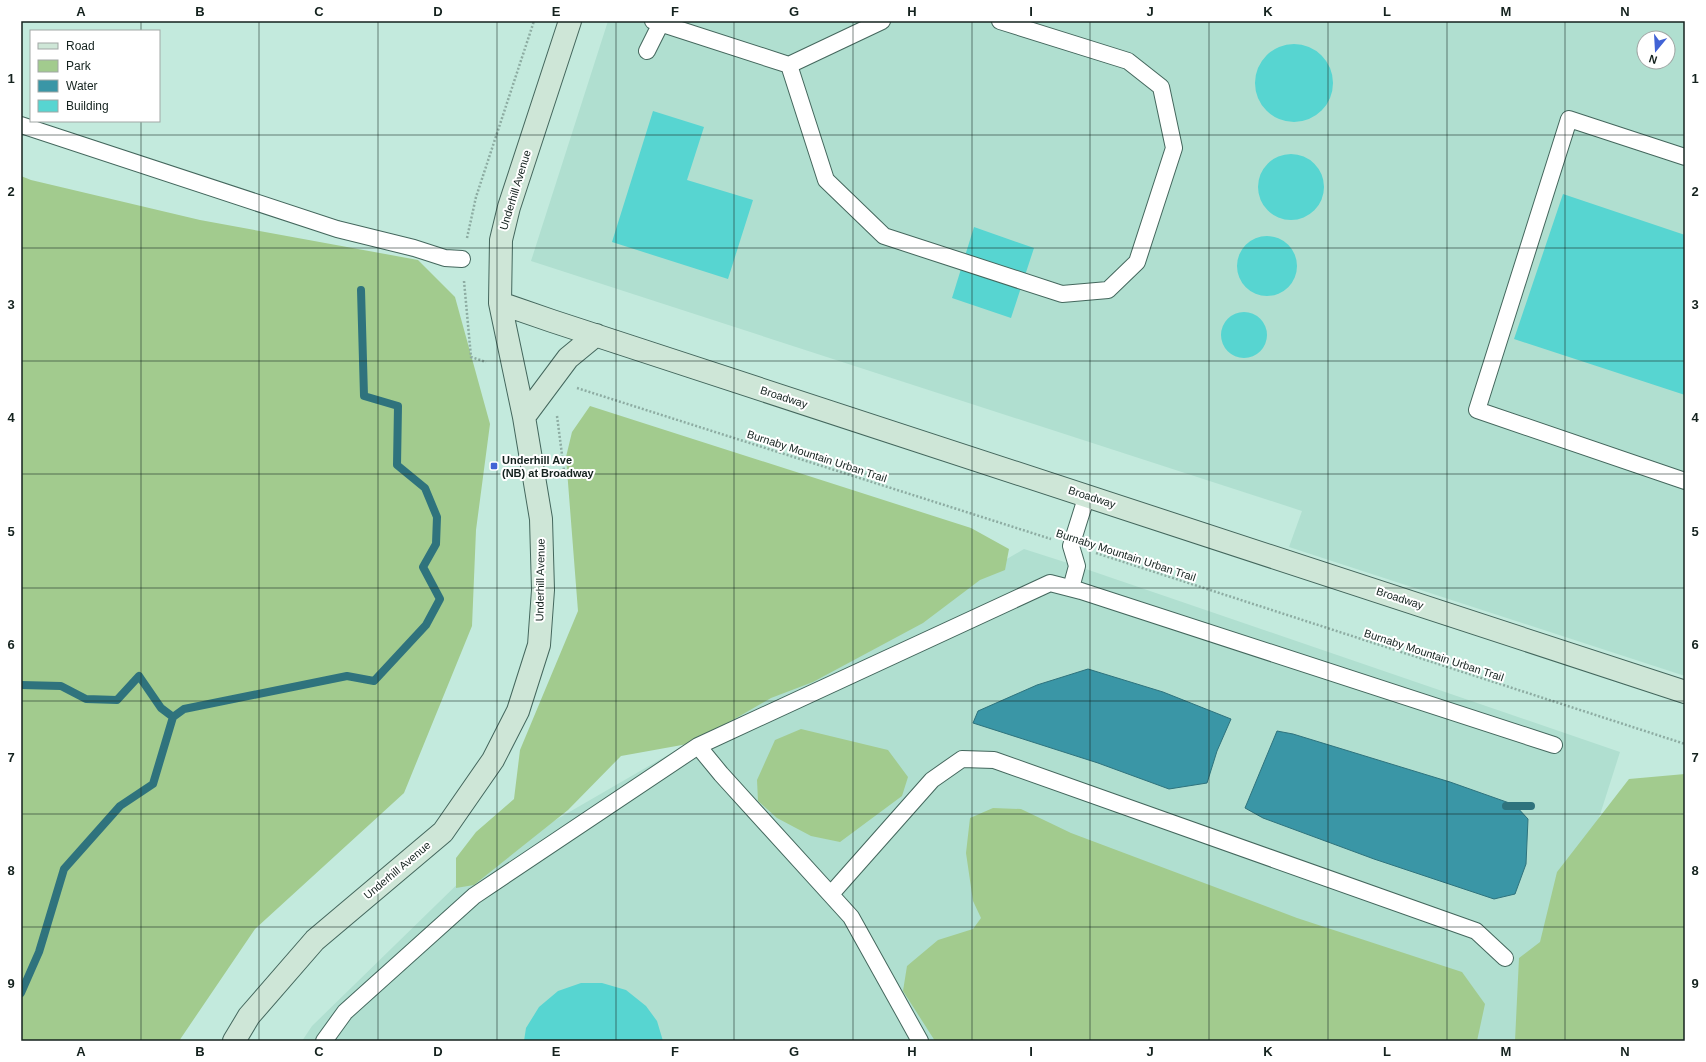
<svg xmlns="http://www.w3.org/2000/svg" width="1706" height="1062" viewBox="0 0 1706 1062" font-family="Helvetica,sans-serif">
<style>
.built{fill:#b0dfd0;fill-rule:evenodd}
.green{fill:#a2cb8e}
.water{fill:#3a96a6;stroke:#2f737d}
.lines{fill:none;stroke-linecap:round;stroke-linejoin:round}
.stream{stroke:#2f737d;stroke-width:8}
.building{fill:#57d5d1}
.lane-casing{stroke:#44675d;stroke-width:18}
.secondary-casing{stroke:#44675d;stroke-width:24}
.path{stroke:#8daca2;stroke-width:2.5;stroke-dasharray:2 2;stroke-linecap:butt}
.lane{stroke:#fff;stroke-width:16}
.secondary{stroke:#cee6d7;stroke-width:22}
.grid{fill:none;stroke:#14221e;stroke-width:1;stroke-opacity:0.55}
.poi-dot{fill:#4163d5;stroke:#fff;stroke-width:1.5}
.labels{text-anchor:middle;stroke-width:4;stroke-linejoin:round;paint-order:stroke}
.street-label{font-size:11px;fill:#14221e;stroke:#fff}
.poi-label{font-size:11px;font-weight:bold;fill:#14221e;stroke:#fff;text-anchor:start}
.neatline{fill:none;stroke:#14221e;stroke-width:1.5}
.grid-label{font-size:13px;text-anchor:middle;font-weight:bold;fill:#14221e}
</style>
<rect width="100%" height="100%" fill="#c3eadd"/>
<!-- built -->
<path class="built" d="M 608,21 L 1685,21 L 1685,676 L 1289,547 L 1302,511 L 531,261 ZM 1644,38 L 1668,38 L 1668,62 L 1644,62 Z
M 1024,549 L 1077,566 L 1620,752 L 1528,1041 L 302,1041 L 312,1026 L 476,866 Z"/>
<!-- green -->
<path class="green" d="M 21,176 L 31,180 L 200,220 L 418,260 L 455,297 L 490,424 L 476,530 L 472,626 L 404,793 L 255,929 L 179,1041 L 21,1041 Z
M 590,406 L 971,528 L 1009,549 L 1005,570 L 980,580 L 923,623 L 813,682 L 771,698 L 693,743 L 621,756 L 568,810 L 474,885 L 456,888 L 456,858 L 476,832 L 514,799 L 520,750 L 578,611 L 566,457 L 572,432 Z
M 801,729 L 888,750 L 908,777 L 902,796 L 840,842 L 811,836 L 777,818 L 758,801 L 757,780 L 775,740 Z
M 1685,774 L 1685,1041 L 1515,1041 L 1519,958 L 1540,942 L 1557,872 L 1629,779 Z
M 993,808 L 1021,809 L 1071,833 L 1297,918 L 1462,972 L 1485,1004 L 1477,1041 L 935,1041 L 903,991 L 907,966 L 938,940 L 973,929 L 981,918 L 973,901 L 966,853 L 970,818 Z"/>
<!-- water -->
<path class="water" d="M 1088,669 L 1163,692 L 1231,719 L 1217,751 L 1207,783 L 1169,789 L 1098,763 L 973,723 L 978,711 L 1037,685 Z
M 1277,731 L 1293,734 L 1450,782 L 1515,805 L 1528,819 L 1526,864 L 1515,894 L 1494,899 L 1374,859 L 1263,818 L 1245,808 Z"/>
<g class="lines">
<!-- stream -->
<path class="stream" d="M 21,685 L 61,686 L 86,699 L 117,700 L 139,676 L 161,708 L 173,717
M 1506,806 L 1531,806
M 21,993 L 39,952 L 64,869 L 120,806 L 153,784 L 173,717 L 184,709 L 347,676 L 374,681 L 426,625 L 440,599 L 423,567 L 436,544 L 437,517 L 425,488 L 397,465 L 398,406 L 364,396 L 361,290"/>
</g>
<!-- building -->
<path class="building" d="M1255 83a39 39 0 1 1 78 0a39 39 0 1 1-78 0Z
M 653,111 L 704,127 L 687,180 L 753,200 L 728,279 L 612,242 Z
M1258 187a33 33 0 1 1 66 0a33 33 0 1 1-66 0Z
M 1563,194 L 1685,235 L 1685,395 L 1514,339 Z
M 974,227 L 1034,248 L 1011,318 L 952,298 Z
M1237 266a30 30 0 1 1 60 0a30 30 0 1 1-60 0Z
M1221 335a23 23 0 1 1 46 0a23 23 0 1 1-46 0Z
M 581,983 L 602,983 L 626,990 L 646,1006 L 657,1021 L 663,1041 L 524,1041 L 526,1028 L 539,1007 L 558,991 Z"/>
<g class="lines">
<!-- lane casing -->
<g class="lane-casing">
<path id="lane" d="M 653,21 L 789,65 L 882,21
M 647,51 L 662,21
M 789,65 L 826,180 L 884,236 L 1062,294 L 1108,290 L 1137,262 L 1174,148 L 1161,87 L 1128,61 L 1000,21
M 21,125 L 337,229 L 414,248 L 445,258 L 462,259
M 1685,157 L 1569,119 L 1477,410 L 1685,481
M 1071,588 L 1077,566 L 1071,546 L 1087,495
M 698,746 L 721,774 L 851,917 L 920,1041
M 831,894 L 932,780 L 962,759 L 994,760 L 1476,931 L 1505,958
M 324,1041 L 345,1012 L 474,896 L 698,746 L 1050,583 L 1081,591 L 1554,745"/>
</g>
<!-- secondary casing -->
<g class="secondary-casing">
<path id="secondary" d="M 500,303 L 552,321 L 1685,692
M 524,417 L 568,358 L 596,335
M 234,1041 L 249,1016 L 315,940 L 443,832 L 493,760 L 518,711 L 539,645 L 543,590 L 541,519 L 524,417 L 500,303 L 501,240 L 509,207 L 570,21"/>
</g>
<!-- path -->
<path class="path" d="M 467,238 L 476,197 L 534,21
M 464,281 L 471,357 L 486,362
M 577,388 L 1051,539
M 557,416 L 564,470
M 1096,553 L 1685,744"/>
<!-- lane -->
<use href="#lane" class="lane"/>
<!-- secondary -->
<use href="#secondary" class="secondary"/>
</g>
<!-- grid -->
<path class="grid" d="M 141,21 L 141,31M 259,21 L 259,1041M 378,21 L 378,1041M 497,21 L 497,1041M 616,21 L 616,1041M 734,21 L 734,1041M 853,21 L 853,1041M 972,21 L 972,1041M 1090,21 L 1090,1041M 1209,21 L 1209,1041M 1328,21 L 1328,1041M 1447,21 L 1447,1041M 1565,21 L 1565,1041M 141,121 L 141,1041M 21,135 L 1685,135M 21,248 L 1685,248M 21,361 L 1685,361M 21,474 L 1685,474M 21,588 L 1685,588M 21,701 L 1685,701M 21,814 L 1685,814M 21,927 L 1685,927"/>
<!-- markers -->
<rect class="poi-dot" x="490" y="462" width="8" height="8" rx="2"/>
<g class="labels">
<!-- street labels -->
<g class="street-label">
<text transform="translate(515 190) rotate(-73)" y="4">Underhill Avenue</text>
<text transform="translate(784 397) rotate(18)" y="4">Broadway</text>
<text transform="translate(817 456) rotate(18)" y="4">Burnaby Mountain Urban Trail</text>
<text transform="translate(1092 497) rotate(18)" y="4">Broadway</text>
<text transform="translate(1126 555) rotate(18)" y="4">Burnaby Mountain Urban Trail</text>
<text transform="translate(540 580) rotate(-89)" y="4">Underhill Avenue</text>
<text transform="translate(1400 598) rotate(18)" y="4">Broadway</text>
<text transform="translate(1434 655) rotate(18)" y="4">Burnaby Mountain Urban Trail</text>
<text transform="translate(397 870) rotate(-40)" y="4">Underhill Avenue</text>
</g>
<!-- poi labels -->
<g class="poi-label">
<text x="502" y="464">Underhill Ave<tspan x="502" dy="13">(NB) at Broadway</tspan></text>
</g>
</g>
<!-- border -->
<rect width="1706" height="1062" fill="none" stroke="#ffffff" stroke-width="44"/>
<!-- legend -->
<rect x="30" y="30" width="130" height="92" fill="#ffffff" stroke="#a1a7a5"/>
<rect x="38" y="43" width="20" height="6" fill="#cee6d7" stroke="#a1a7a5"/>
<text x="66" y="50" font-size="12" fill="#14221e">Road</text>
<rect x="38" y="60" width="20" height="12" fill="#a2cb8e" stroke="#a1a7a5"/>
<text x="66" y="70" font-size="12" fill="#14221e">Park</text>
<rect x="38" y="80" width="20" height="12" fill="#3a96a6" stroke="#a1a7a5"/>
<text x="66" y="90" font-size="12" fill="#14221e">Water</text>
<rect x="38" y="100" width="20" height="12" fill="#57d5d1" stroke="#a1a7a5"/>
<text x="66" y="110" font-size="12" fill="#14221e">Building</text>
<!-- north arrow -->
<g transform="translate(1656 50) rotate(198)"><circle r="19" fill="#ffffff" stroke="#a1a7a5"/>
<path d="M0-3L7 15L0 10L-7 15Z" fill="#4163d5"/>
<text y="-6" font-size="11" font-weight="bold" text-anchor="middle" fill="#14221e">N</text>
</g>
<rect x="22" y="22" width="1662" height="1018" class="neatline"/>
<g class="grid-label">
<text x="81" y="16">A</text>
<text x="200" y="16">B</text>
<text x="319" y="16">C</text>
<text x="438" y="16">D</text>
<text x="556" y="16">E</text>
<text x="675" y="16">F</text>
<text x="794" y="16">G</text>
<text x="912" y="16">H</text>
<text x="1031" y="16">I</text>
<text x="1150" y="16">J</text>
<text x="1268" y="16">K</text>
<text x="1387" y="16">L</text>
<text x="1506" y="16">M</text>
<text x="1625" y="16">N</text>
<text x="11" y="83">1</text>
<text x="1695" y="83">1</text>
<text x="11" y="196">2</text>
<text x="1695" y="196">2</text>
<text x="11" y="309">3</text>
<text x="1695" y="309">3</text>
<text x="11" y="422">4</text>
<text x="1695" y="422">4</text>
<text x="11" y="536">5</text>
<text x="1695" y="536">5</text>
<text x="11" y="649">6</text>
<text x="1695" y="649">6</text>
<text x="11" y="762">7</text>
<text x="1695" y="762">7</text>
<text x="11" y="875">8</text>
<text x="1695" y="875">8</text>
<text x="11" y="988">9</text>
<text x="1695" y="988">9</text>
<text x="81" y="1056">A</text>
<text x="200" y="1056">B</text>
<text x="319" y="1056">C</text>
<text x="438" y="1056">D</text>
<text x="556" y="1056">E</text>
<text x="675" y="1056">F</text>
<text x="794" y="1056">G</text>
<text x="912" y="1056">H</text>
<text x="1031" y="1056">I</text>
<text x="1150" y="1056">J</text>
<text x="1268" y="1056">K</text>
<text x="1387" y="1056">L</text>
<text x="1506" y="1056">M</text>
<text x="1625" y="1056">N</text>
</g>
</svg>
